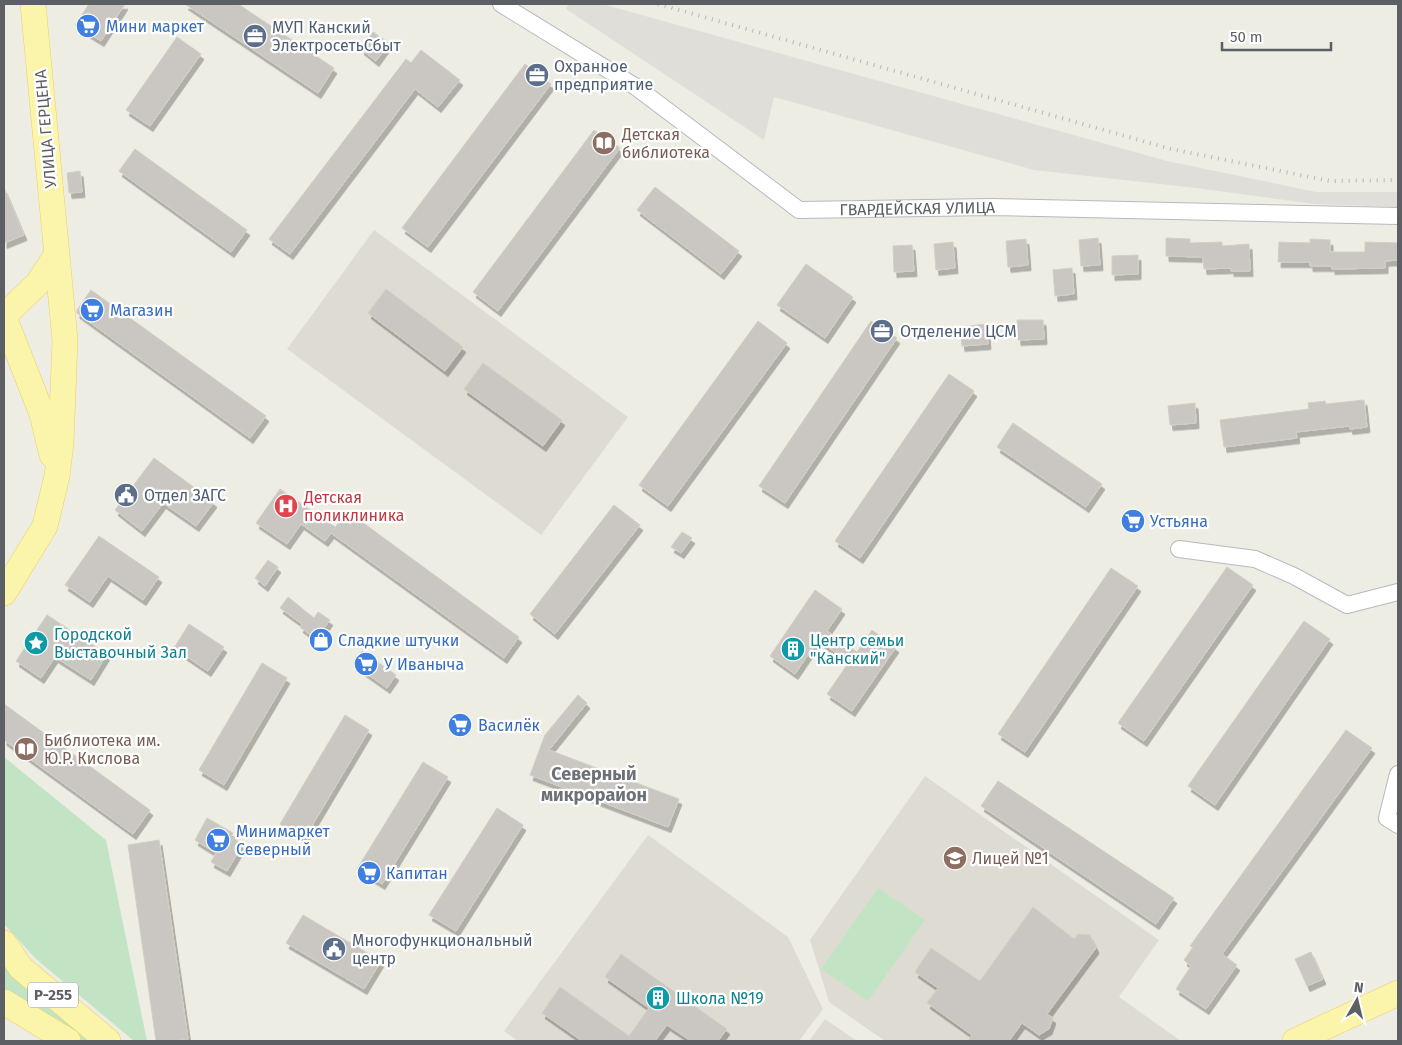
<svg xmlns="http://www.w3.org/2000/svg" width="1402" height="1045" viewBox="0 0 1402 1045" font-family="'Fira Sans',sans-serif">
<style>
.industrial{fill:#e0ded8}
.education{fill:#dedcd2}
.green{fill:#c2e4c5}
.building{fill:#cac7c2;stroke:#d2cfc3;filter:url(#shadow)}
.lines{fill:none;stroke-linecap:round;stroke-linejoin:round}
.street-casing{stroke:#b7b9be;stroke-width:18}
.primary-casing{stroke:#ebd060;stroke-width:26}
.street{stroke:#fff;stroke-width:16}
.primary{stroke:#fbf5ac;stroke-width:25}
.rail{stroke:#b5b6b6;stroke-width:4;stroke-dasharray:1 6;stroke-linecap:butt}
.labels{text-anchor:middle;stroke-width:4.5;stroke-linejoin:round;paint-order:stroke}
.shield{fill:#fff;stroke:#8d8f92;stroke-width:1}
.shield-label{font-size:15px;font-weight:bold;fill:#5c5f64}
.shop-label{font-size:16px;fill:#366cbe;stroke:#fff;text-anchor:start}
.service-label{font-size:16px;fill:#4e5e75;stroke:#fff;text-anchor:start}
.street-label{font-size:16px;fill:#5c5f64;stroke:#fff}
.education-label{font-size:16px;fill:#785e54;stroke:#fff;text-anchor:start}
.health-label{font-size:16px;fill:#be3a42;stroke:#fff;text-anchor:start}
.culture-label{font-size:16px;fill:#0d838f;stroke:#fff;text-anchor:start}
.neighbourhood-label{font-size:18px;font-weight:bold;fill:#6d7176;stroke:#fff}
</style>
<defs>
<filter id="shadow"><feDropShadow dx="3" dy="5.5" stdDeviation="0" flood-color="#0004"/></filter>
</defs>
<rect width="100%" height="100%" fill="#eeede4"/>
<!-- industrial -->
<path class="industrial" d="M 569,4 L 602,4 L 1167,161 L 1316,192 L 1398,192 L 1398,207 L 1314,204 L 1196,188 L 1034,170 L 774,97 L 764,140 L 566,9 Z"/>
<!-- education -->
<path class="education" d="M 374,230 L 628,417 L 541,535 L 287,349 Z
M 925,776 L 1159,940 L 1119,997 L 1181,1041 L 885,1041 L 829,1002 L 810,940 Z
M 648,835 L 788,937 L 823,1009 L 799,1041 L 518,1041 L 504,1031 Z
M 825,1019 L 857,1041 L 809,1041 Z"/>
<!-- green -->
<path class="green" d="M 4,757 L 106,840 L 147,1041 L 134,1041 L 36,959 L 4,924 Z
M 878,888 L 925,920 L 868,1001 L 821,969 Z
M 4,967 L 96,1041 L 76,1041 L 4,996 Z"/>
<!-- building -->
<path class="building" d="M 89,4 L 125,4 L 101,41 L 75,25 Z
M 185,4 L 238,4 L 334,68 L 318,93 Z
M 373,32 L 389,43 L 376,61 L 361,49 Z
M 177,37 L 201,54 L 150,126 L 126,110 Z
M 421,50 L 460,80 L 438,107 L 415,89 L 290,254 L 269,239 L 406,59 L 411,63 Z
M 525,64 L 551,84 L 428,247 L 402,228 Z
M 594,130 L 620,148 L 498,311 L 473,292 Z
M 135,149 L 247,230 L 231,252 L 119,171 Z
M 80,171 L 82,192 L 69,193 L 67,173 Z
M 655,187 L 739,251 L 721,274 L 637,210 Z
M 4,188 L 24,235 L 4,243 Z
M 1098,238 L 1100,265 L 1081,266 L 1079,240 Z
M 1166,238 L 1190,239 L 1190,243 L 1222,242 L 1222,246 L 1249,244 L 1250,271 L 1231,271 L 1231,268 L 1204,269 L 1203,257 L 1166,256 Z
M 1026,239 L 1028,265 L 1008,267 L 1006,241 Z
M 1310,239 L 1330,240 L 1330,252 L 1365,252 L 1365,242 L 1398,243 L 1398,260 L 1385,261 L 1385,268 L 1332,269 L 1332,266 L 1310,266 L 1310,262 L 1278,262 L 1279,242 L 1310,243 Z
M 953,242 L 955,268 L 936,270 L 934,244 Z
M 912,245 L 914,271 L 894,272 L 893,246 Z
M 1138,255 L 1138,274 L 1112,275 L 1112,256 Z
M 806,264 L 853,297 L 825,338 L 777,305 Z
M 1072,268 L 1074,294 L 1055,296 L 1053,270 Z
M 386,289 L 463,347 L 445,371 L 368,313 Z
M 91,290 L 266,416 L 250,438 L 77,313 L 77,310 Z
M 1017,320 L 1043,320 L 1044,339 L 1018,340 Z
M 758,321 L 787,343 L 668,506 L 639,485 Z
M 871,321 L 897,338 L 785,503 L 759,486 Z
M 986,324 L 988,344 L 962,346 L 960,327 Z
M 483,363 L 562,420 L 543,446 L 464,389 Z
M 949,374 L 974,391 L 860,558 L 835,541 Z
M 1364,400 L 1367,427 L 1350,429 L 1349,426 L 1296,432 L 1297,438 L 1224,447 L 1220,420 L 1309,409 L 1308,403 L 1325,401 L 1326,404 Z
M 1195,403 L 1196,423 L 1170,425 L 1168,406 Z
M 1013,423 L 1102,484 L 1086,507 L 997,447 Z
M 154,458 L 214,502 L 196,526 L 163,503 L 142,531 L 115,510 Z
M 280,489 L 335,527 L 334,529 L 347,511 L 519,637 L 504,658 L 331,533 L 325,541 L 301,524 L 287,544 L 256,523 Z
M 614,505 L 640,525 L 555,634 L 530,614 Z
M 682,532 L 692,538 L 681,553 L 671,547 Z
M 99,536 L 159,577 L 143,600 L 108,576 L 90,602 L 65,585 Z
M 268,560 L 278,567 L 265,586 L 255,578 Z
M 1227,567 L 1253,585 L 1144,741 L 1118,723 Z
M 1111,568 L 1138,586 L 1025,752 L 998,734 Z
M 815,590 L 842,609 L 827,631 L 857,652 L 872,630 L 896,647 L 852,711 L 827,694 L 849,662 L 818,640 L 795,674 L 770,656 Z
M 288,597 L 314,618 L 318,612 L 330,620 L 316,639 L 300,627 L 302,624 L 280,608 Z
M 47,615 L 107,654 L 91,680 L 55,657 L 41,678 L 16,661 Z
M 1304,621 L 1330,639 L 1215,805 L 1188,786 Z
M 189,624 L 224,647 L 208,671 L 174,648 Z
M 362,651 L 396,675 L 387,688 L 353,664 Z
M 262,663 L 287,678 L 224,785 L 199,770 Z
M 578,695 L 587,703 L 549,750 L 679,799 L 668,827 L 530,775 L 545,735 Z
M 4,704 L 150,810 L 133,834 L 4,740 Z
M 345,715 L 369,730 L 304,839 L 280,824 Z
M 1346,730 L 1372,748 L 1222,954 L 1237,965 L 1206,1009 L 1176,989 L 1191,966 L 1184,960 L 1193,947 L 1190,946 Z
M 423,762 L 448,777 L 382,884 L 357,869 Z
M 998,781 L 1174,898 L 1156,924 L 981,806 Z
M 497,808 L 523,825 L 456,931 L 429,915 Z
M 207,818 L 233,833 L 231,837 L 243,844 L 227,871 L 211,862 L 216,853 L 195,840 Z
M 159,840 L 188,1039 L 173,1041 L 156,1041 L 128,845 Z
M 1033,907 L 1074,939 L 1078,934 L 1090,935 L 1096,948 L 1047,1014 L 1053,1018 L 1049,1029 L 1039,1035 L 1022,1023 L 1009,1041 L 968,1041 L 972,1035 L 927,1003 L 938,988 L 915,972 L 931,948 L 980,981 Z
M 303,915 L 381,961 L 364,989 L 286,943 Z
M 1311,952 L 1323,979 L 1307,986 L 1295,959 Z
M 621,954 L 727,1029 L 718,1041 L 691,1041 L 667,1025 L 655,1041 L 582,1041 L 542,1013 L 560,987 L 629,1036 L 649,1008 L 605,977 Z"/>
<g class="lines">
<!-- street casing -->
<g class="street-casing">
<g id="street">
<path id="s1" d="M 501,4 L 636,87 L 799,210 L 991,207 L 1398,216"/>
<path d="M 1179,549 L 1255,559 L 1294,576 L 1347,605 L 1398,592"/>
<path d="M 1398,774 L 1387,818 L 1398,825"/>
</g>
</g>
<!-- primary casing -->
<g class="primary-casing">
<path id="primary" d="M 4,316 L 38,283 L 57,254
M 4,317 L 42,414 L 52,455
M 4,593 L 45,526 L 57,476 L 61,442 L 65,340 L 33,4
M 4,943 L 21,968 L 108,1041
M 4,1002 L 68,1041
M 1295,1041 L 1398,993"/>
</g>
<!-- street -->
<use href="#street" class="street"/>
<!-- primary -->
<use href="#primary" class="primary"/>
<!-- rail -->
<path class="rail" d="M 658,4 L 1171,149 L 1330,181 L 1398,180"/>
</g>
<!-- icons -->
<defs>
<g id="supermarket-disc" transform="scale(1.25)"><circle r="9.5" fill="#3f7fe0" stroke="#fff"/><path d="M-6-5.5h2.5l.6 2H6L4.5 2H-2.5L-4.4-4H-6ZM-1.5 3.2a1.3 1.3 0 1 0 .1 0ZM3 3.2a1.3 1.3 0 1 0 .1 0Z" fill="#fff"/></g>
<g id="office-disc" transform="scale(1.25)"><circle r="9.5" fill="#5c6f8a" stroke="#fff"/><path d="M-6-3h4V-5.5h4V-3h4V5H-6ZM-1-4.5V-3h2v-1.5ZM-6 0V1H6V0Z" fill="#fff"/></g>
<g id="library-disc" transform="scale(1.25)"><circle r="9.5" fill="#8d6e63" stroke="#fff"/><path d="M-6-4Q-3-5.5-.7-3.5V5Q-3 3-6 4ZM6-4Q3-5.5 .7-3.5V5Q3 3 6 4Z" fill="#fff"/></g>
<g id="civic-disc" transform="scale(1.25)"><circle r="9.5" fill="#5c6f8a" stroke="#fff"/><path d="M-.6-6.5H3V-4.5H.6V-3L4-1V1h2V6H-6V1h2V-1L-.6-3ZM-1.2 2.5V6h2.4V2.5Z" fill="#fff"/></g>
<g id="hospital-disc" transform="scale(1.25)"><circle r="9.5" fill="#e0444e" stroke="#fff"/><path d="M-5-5h3v3.5h4V-5h3V5h-3V1.5h-4V5h-3Z" fill="#fff"/></g>
<g id="shop-disc" transform="scale(1.25)"><circle r="9.5" fill="#3f7fe0" stroke="#fff"/><path d="M-5-2.5h2.3a2.7 3.5 0 0 1 5.4 0H5L5.5 6h-11ZM-1.5-2.5h3a1.5 2.3 0 0 0-3 0Z" fill="#fff"/></g>
<g id="sight-disc" transform="scale(1.25)"><circle r="9.5" fill="#0f9aa8" stroke="#fff"/><path d="M0-6L1.8-2.2L6-1.7L2.9 1.2L3.7 5.4L0 3.3L-3.7 5.4L-2.9 1.2L-6-1.7L-1.8-2.2Z" fill="#fff"/></g>
<g id="building-disc" transform="scale(1.25)"><circle r="9.5" fill="#0f9aa8" stroke="#fff"/><path d="M-4-6H4V6H1V3H-1V6H-4ZM-2.5-4.3h1.7v1.8h-1.7ZM.8-4.3h1.7v1.8H.8ZM-2.5-1h1.7V.8h-1.7ZM.8-1h1.7V.8H.8Z" fill="#fff"/></g>
<g id="school-disc" transform="scale(1.25)"><circle r="9.5" fill="#8d6e63" stroke="#fff"/><path d="M0-5L7-2L0 1L-7-2ZM-4 1L0 2.5L4 1V4Q0 6-4 4Z" fill="#fff"/></g>
</defs>
<g fill-rule="evenodd">
<use href="#supermarket-disc" x="88" y="26"/>
<use href="#office-disc" x="255" y="36"/>
<use href="#office-disc" x="537" y="75"/>
<use href="#library-disc" x="604" y="143"/>
<use href="#supermarket-disc" x="92" y="310"/>
<use href="#office-disc" x="882" y="331"/>
<use href="#civic-disc" x="126" y="495"/>
<use href="#hospital-disc" x="286" y="506"/>
<use href="#supermarket-disc" x="1133" y="521"/>
<use href="#shop-disc" x="321" y="640"/>
<use href="#sight-disc" x="36" y="643"/>
<use href="#building-disc" x="793" y="649"/>
<use href="#supermarket-disc" x="366" y="664"/>
<use href="#supermarket-disc" x="460" y="725"/>
<use href="#library-disc" x="26" y="749"/>
<use href="#supermarket-disc" x="218" y="840"/>
<use href="#school-disc" x="955" y="858"/>
<use href="#supermarket-disc" x="369" y="873"/>
<use href="#civic-disc" x="334" y="949"/>
<use href="#building-disc" x="658" y="998"/>
</g>
<g class="labels">
<!-- shield labels -->
<rect class="shield" x="28" y="982.5" width="50" height="25" rx="4"/>
<g class="shield-label">
<text x="53" y="1000">Р-255</text>
</g>
<!-- shop labels -->
<g class="shop-label">
<text x="106" y="32">Мини маркет</text>
<text x="110" y="316">Магазин</text>
<text x="1150" y="527">Устьяна</text>
<text x="338" y="646">Сладкие штучки</text>
<text x="384" y="670">У Иваныча</text>
<text x="478" y="731">Василёк</text>
<text x="236" y="837">Минимаркет<tspan x="236" dy="18">Северный</tspan></text>
<text x="386" y="879">Капитан</text>
</g>
<!-- service labels -->
<g class="service-label">
<text x="272" y="33">МУП Канский<tspan x="272" dy="18">ЭлектросетьСбыт</tspan></text>
<text x="554" y="72">Охранное<tspan x="554" dy="18">предприятие</tspan></text>
<text x="900" y="337">Отделение ЦСМ</text>
<text x="144" y="501">Отдел ЗАГС</text>
<text x="352" y="946">Многофункциональный<tspan x="352" dy="18">центр</tspan></text>
</g>
<!-- street labels -->
<g class="street-label">
<text transform="translate(45 129) rotate(-95)" y="6">УЛИЦА ГЕРЦЕНА</text>
<text dy="6" stroke="none"><textPath href="#s1" startOffset="481">ГВАРДЕЙСКАЯ УЛИЦА</textPath></text>
</g>
<!-- education labels -->
<g class="education-label">
<text x="622" y="140">Детская<tspan x="622" dy="18">библиотека</tspan></text>
<text x="44" y="746">Библиотека им.<tspan x="44" dy="18">Ю.Р. Кислова</tspan></text>
<text x="972" y="864">Лицей №1</text>
</g>
<!-- health labels -->
<g class="health-label">
<text x="304" y="503">Детская<tspan x="304" dy="18">поликлиника</tspan></text>
</g>
<!-- culture labels -->
<g class="culture-label">
<text x="54" y="640">Городской<tspan x="54" dy="18">Выставочный Зал</tspan></text>
<text x="810" y="646">Центр семьи<tspan x="810" dy="18">"Канский"</tspan></text>
<text x="676" y="1004">Школа №19</text>
</g>
<!-- neighbourhood labels -->
<g class="neighbourhood-label">
<text x="594" y="780">Северный<tspan x="594" dy="21">микрорайон</tspan></text>
</g>
</g>
<!-- border -->
<rect width="1402" height="1045" fill="none" stroke="#5c5f64" stroke-width="10"/>
<!-- north arrow -->
<g transform="translate(1357 1000) rotate(8)" stroke="#ffffff" stroke-width="4" paint-order="stroke">
<path d="M0-4L9 19L0 12L-9 19Z" fill="#5c5f64"/>
<text y="-8" font-size="14" font-weight="bold" text-anchor="middle" fill="#5c5f64">N</text>
</g>
<!-- scale -->
<path d="M1222 42v8h109v-8" fill="none" stroke="#5c5f64" stroke-width="2.5"/>
<text x="1230" y="42" font-size="15" fill="#5c5f64" stroke="#ffffff" stroke-width="4" paint-order="stroke">50 m</text>
</svg>
